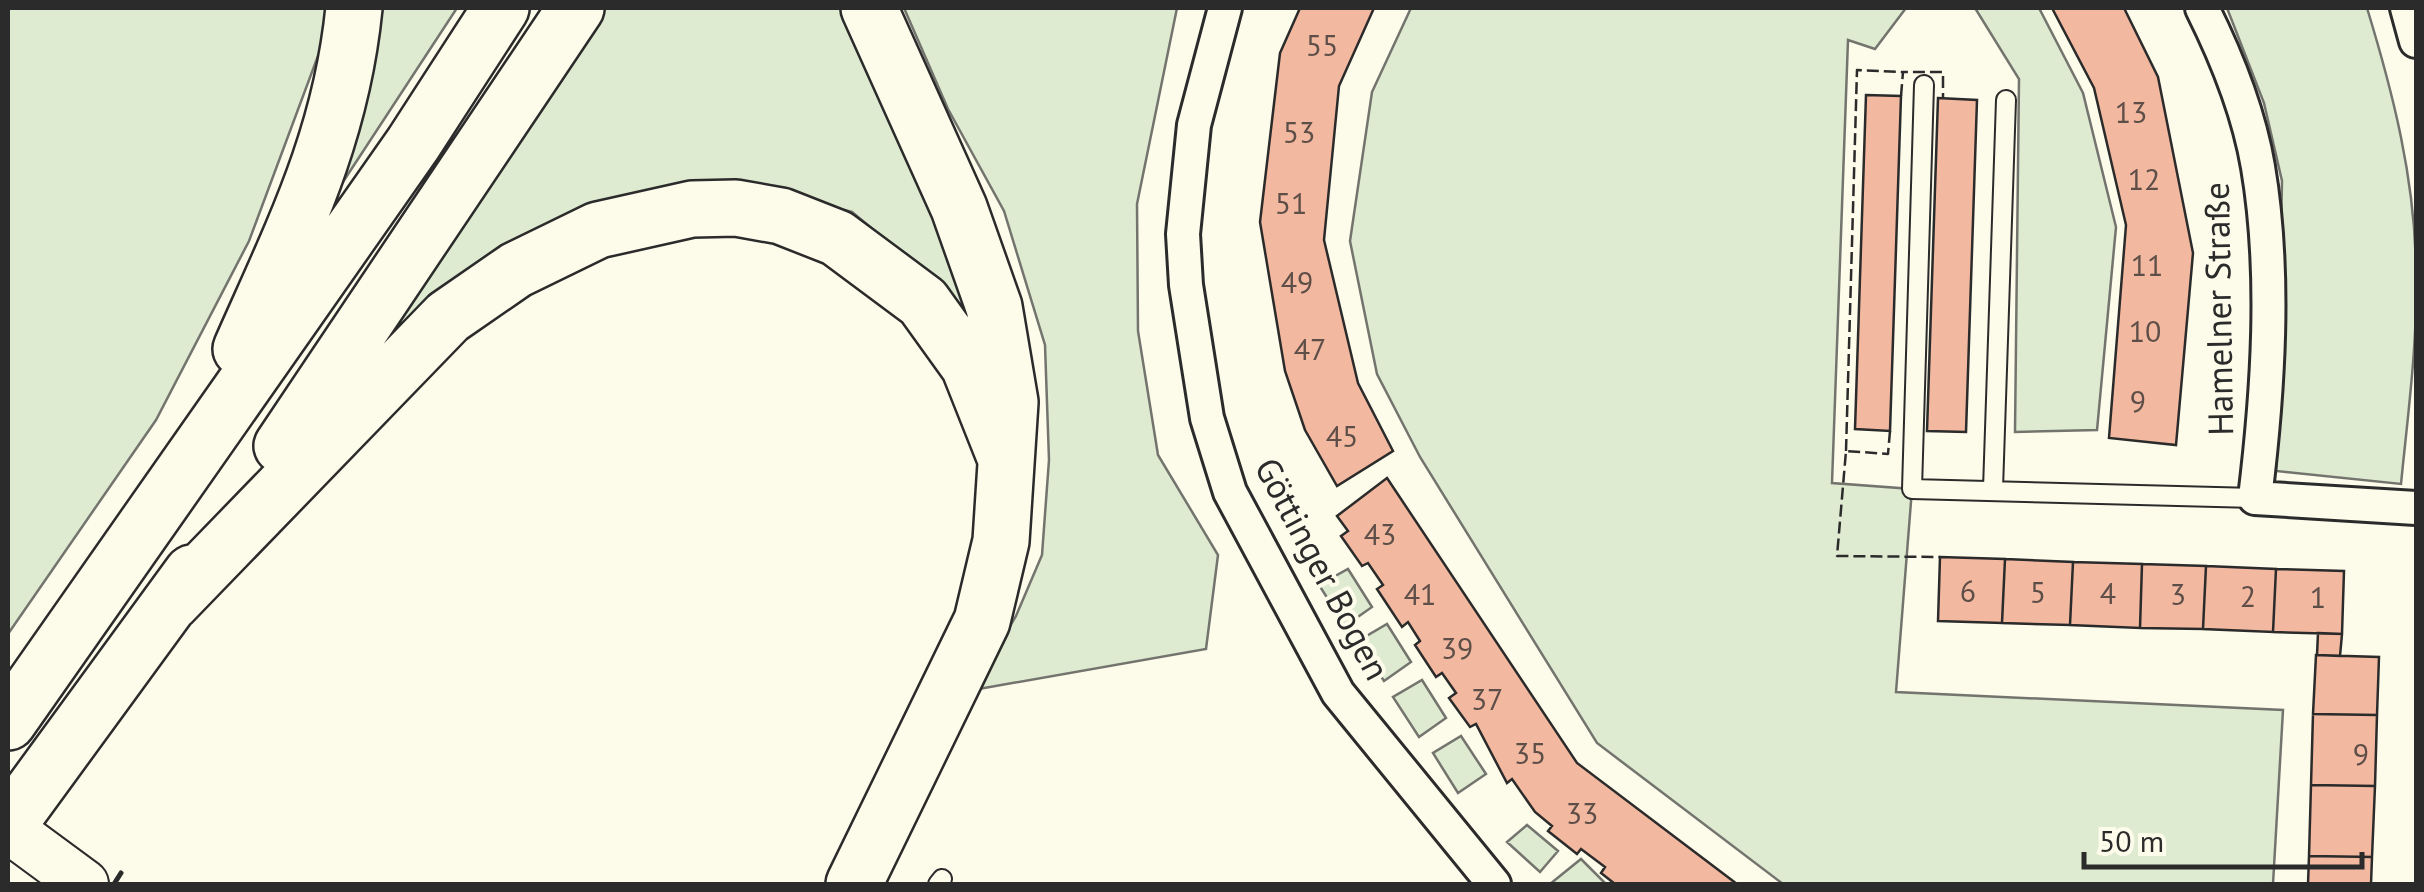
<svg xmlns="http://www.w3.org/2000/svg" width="2424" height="892" viewBox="0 0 2424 892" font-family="'PT Sans',sans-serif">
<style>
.green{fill:#deebd1;stroke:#74746e;stroke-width:2.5}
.building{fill:#f2b8a0;stroke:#2b2b2b;stroke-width:2.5}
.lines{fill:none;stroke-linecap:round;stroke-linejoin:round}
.service-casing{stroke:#2b2b2b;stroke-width:22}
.minor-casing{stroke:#2b2b2b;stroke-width:38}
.secondary-casing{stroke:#2b2b2b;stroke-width:52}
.trunk-casing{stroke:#2b2b2b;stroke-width:60}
.service{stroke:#fdfbea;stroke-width:18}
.minor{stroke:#fdfbea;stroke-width:32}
.secondary{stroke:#fdfbea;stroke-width:48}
.trunk{stroke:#fdfbea;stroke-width:55}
.fence{stroke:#2b2b2b;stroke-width:2.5;stroke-dasharray:12 5;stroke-linecap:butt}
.wall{stroke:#2b2b2b;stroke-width:5}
.labels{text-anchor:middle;stroke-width:8;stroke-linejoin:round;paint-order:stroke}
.number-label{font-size:30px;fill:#5d4e48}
.street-label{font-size:35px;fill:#2b2b2b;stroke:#fdfbea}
</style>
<rect width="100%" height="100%" fill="#fdfbea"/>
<!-- green -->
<path class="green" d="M 8,8 L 326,8 L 331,21 L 249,241 L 156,420 L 8,634 Z
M 369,8 L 457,8 L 301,246 Z
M 598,8 L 849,8 L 938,206 L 988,364 L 926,274 L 852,212 L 747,186 L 657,196 L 341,395 Z
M 904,8 L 1177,8 L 1137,204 L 1138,331 L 1158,455 L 1218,555 L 1206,649 L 973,690 L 1016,616 L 1042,555 L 1049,460 L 1045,345 L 1004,211 L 948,109 Z
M 1411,8 L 1906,8 L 1875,49 L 1848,40 L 1832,483 L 1912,489 L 1896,692 L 2283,710 L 2273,884 L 1783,884 L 1597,743 L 1420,457 L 1377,374 L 1350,241 L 1372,92 Z
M 1975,8 L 2039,8 L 2083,93 L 2116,227 L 2097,430 L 2015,432 L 2019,79 Z
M 2227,8 L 2367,8 C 2393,93 2415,179 2416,270 C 2418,341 2408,413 2401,484 L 2276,471 L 2282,181 L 2264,103 Z
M 1348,569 L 1372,607 L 1345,626 L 1319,585 Z
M 1387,624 L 1411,662 L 1384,681 L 1358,641 Z
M 1422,680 L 1446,718 L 1419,737 L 1393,697 Z
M 1461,736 L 1486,774 L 1458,793 L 1433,753 Z
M 1527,825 L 1558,851 L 1540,872 L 1507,842 Z
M 1581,859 L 1606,884 L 1550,884 Z"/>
<!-- building -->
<path class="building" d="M 1300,8 L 1374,8 L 1339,86 L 1324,240 L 1358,383 L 1393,451 L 1337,486 L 1305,430 L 1285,371 L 1260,222 L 1280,53 Z
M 2052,8 L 2124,8 L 2158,77 L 2193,253 L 2176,445 L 2109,438 L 2126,225 L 2094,88 Z
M 1866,95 L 1901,96 L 1890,431 L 1855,429 Z
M 1938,98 L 1977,100 L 1966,432 L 1927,431 Z
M 1387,478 L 1577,763 L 1737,884 L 1615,884 L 1601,873 L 1605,867 L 1581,849 L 1577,854 L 1548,831 L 1552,826 L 1535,812 L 1512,779 L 1507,783 L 1476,724 L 1470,727 L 1449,698 L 1456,693 L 1442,673 L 1436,677 L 1415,645 L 1420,641 L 1408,622 L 1402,627 L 1377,589 L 1383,585 L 1368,563 L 1362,566 L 1341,536 L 1348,531 L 1337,516 Z
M 1940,557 L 2005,559 L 2002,623 L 1938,621 Z
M 2005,559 L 2073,562 L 2070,625 L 2002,623 Z
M 2073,562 L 2142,564 L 2140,628 L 2070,625 Z
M 2142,564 L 2206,566 L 2203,629 L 2140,628 Z
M 2206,566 L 2276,569 L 2273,632 L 2203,629 Z
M 2276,569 L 2344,571 L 2342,634 L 2273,632 Z
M 2318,633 L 2342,634 L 2340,656 L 2317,655 Z
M 2316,655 L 2379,657 L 2377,715 L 2313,714 Z
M 2313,714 L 2377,715 L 2375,786 L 2311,785 Z
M 2311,785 L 2375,786 L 2372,857 L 2309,856 Z
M 2309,856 L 2372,857 L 2371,884 L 2308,884 Z"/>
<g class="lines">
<!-- service casing -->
<g class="service-casing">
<path id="service" d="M 1924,85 L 1912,489 L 2255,498
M 1993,489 L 2006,100
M 938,884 L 942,879"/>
</g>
<!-- minor casing -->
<g class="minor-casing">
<path id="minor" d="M 1225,8 L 1194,125 L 1183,234 L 1186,285 L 1207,418 L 1230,492 L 1338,693 L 1494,884
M 2202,8 C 2226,56 2249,114 2258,167 C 2276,273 2268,392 2255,498 L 2416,508
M 2407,8 L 2416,41"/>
</g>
<!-- secondary casing -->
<g class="secondary-casing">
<path id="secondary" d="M 8,828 L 84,884"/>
</g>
<!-- trunk casing -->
<g class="trunk-casing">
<path id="trunk" d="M 241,349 C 293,231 341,138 354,8
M 282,446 L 576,8
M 171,603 L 448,317 L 516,270 L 598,230 L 692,209 L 736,208 L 781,216 L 837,238 L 923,302 L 969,366 L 1004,454
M 8,722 L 413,144 L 501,8
M 8,825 L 192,573
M 854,884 L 982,621 L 1001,541 L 1010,402 L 994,307 L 959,208 L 869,8"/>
</g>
<!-- service -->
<use href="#service" class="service"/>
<!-- minor -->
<use href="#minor" class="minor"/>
<!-- secondary -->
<use href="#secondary" class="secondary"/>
<!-- trunk -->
<use href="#trunk" class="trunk"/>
<!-- fence -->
<path class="fence" d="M 1901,96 L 1903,72 L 1943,72 L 1943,98
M 1890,431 L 1888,454 L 1846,451 L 1837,556 L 1940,557
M 1846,451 L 1857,70 L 1903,72"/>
<!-- wall -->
<path class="wall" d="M 114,884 L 121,873"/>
</g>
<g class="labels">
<!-- number labels -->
<g class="number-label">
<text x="1322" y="56">55</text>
<text x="2131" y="123">13</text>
<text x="1299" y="143">53</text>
<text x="2144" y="190">12</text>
<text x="1291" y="214">51</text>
<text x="2147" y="276">11</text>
<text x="1297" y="293">49</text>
<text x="2145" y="342">10</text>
<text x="1310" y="360">47</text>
<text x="2138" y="412">9</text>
<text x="1342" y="447">45</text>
<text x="1380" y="545">43</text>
<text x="1968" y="602">6</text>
<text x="2038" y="603">5</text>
<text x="2108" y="604">4</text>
<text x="1420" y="605">41</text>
<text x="2178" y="605">3</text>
<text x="2248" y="607">2</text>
<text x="2318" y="608">1</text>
<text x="1457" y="659">39</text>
<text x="1487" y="710">37</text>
<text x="1530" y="764">35</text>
<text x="2361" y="765">9</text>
<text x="1582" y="824">33</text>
</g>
<!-- street labels -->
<g class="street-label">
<text transform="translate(2219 309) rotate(-91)" y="12">Hamelner Straße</text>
<text transform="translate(1322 569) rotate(62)" y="12">Göttinger Bogen</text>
</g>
</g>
<!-- border -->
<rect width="2424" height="892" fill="none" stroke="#2b2b2b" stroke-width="20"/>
<!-- scale -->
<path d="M2084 852v15h278v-15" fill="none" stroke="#2b2b2b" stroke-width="5"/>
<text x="2099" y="852" font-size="30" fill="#2b2b2b" stroke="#fdfbea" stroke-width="8" paint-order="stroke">50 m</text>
</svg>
